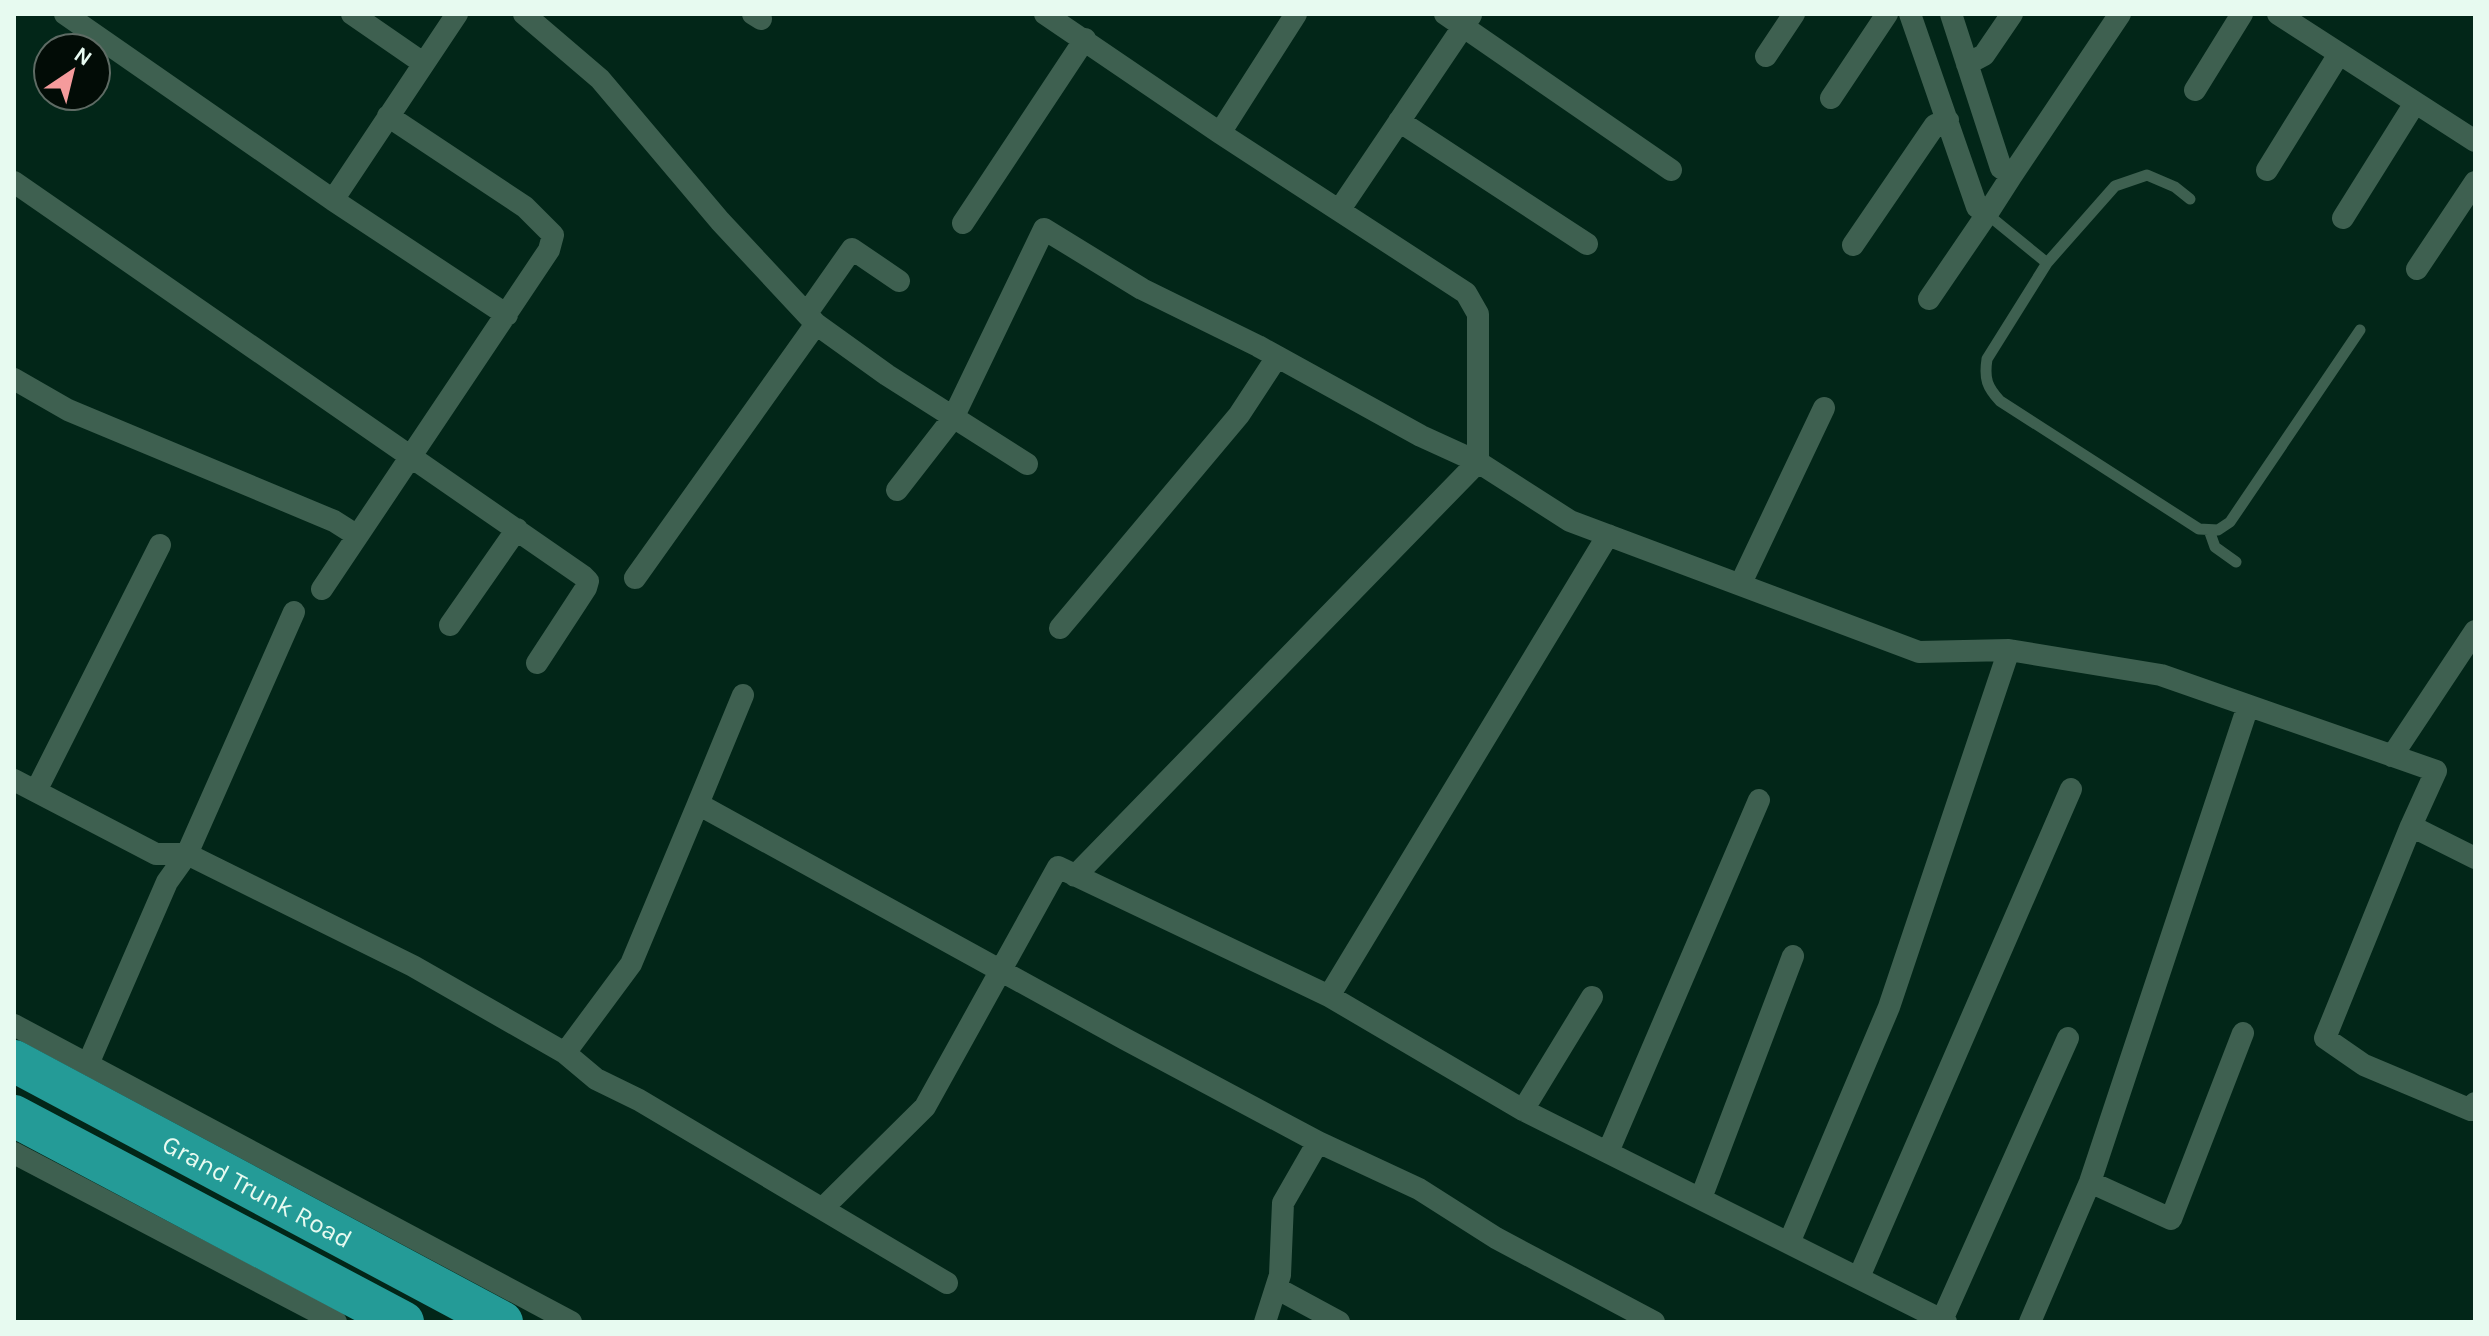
<svg xmlns="http://www.w3.org/2000/svg" width="2489" height="1336" viewBox="0 0 2489 1336" font-family="Karla,sans-serif">
<style>
.lines{fill:none;stroke-linecap:round;stroke-linejoin:round}
.lane{stroke:#3e6050;stroke-width:11}
.street{stroke:#3e6050;stroke-width:22}
.highway{stroke:#249b97;stroke-width:42}
.labels{text-anchor:middle;stroke-width:8;stroke-linejoin:round;paint-order:stroke}
.street-label{font-size:26px;fill:#e7faf0;stroke:#020c06}
</style>
<rect width="100%" height="100%" fill="#022618"/>
<g class="lines">
<!-- lane -->
<path class="lane" d="M 1987,214 L 2047,263 L 2115,186 L 2147,175 L 2175,187 L 2190,199
M 2047,263 L 1987,359 C 1984,379 1987,387 2000,401 L 2199,529 L 2218,530 L 2230,522 L 2360,330
M 2209,530 L 2215,547 L 2236,562"/>
<!-- street -->
<path class="street" d="M 65,14 L 333,200 L 507,315
M 352,14 L 423,63
M 524,14 L 600,79 L 720,221 L 816,324 L 887,375 L 1027,464
M 753,14 L 761,19
M 1045,14 L 1220,133 L 1466,293 L 1478,314 L 1478,462 L 1075,876
M 1445,14 L 1671,170
M 1910,14 L 1977,207 L 1987,214 L 1929,299
M 1951,14 L 2001,168 L 2012,175 L 2120,14
M 2278,14 L 2475,141
M 1766,56 L 1794,14
M 1967,64 L 1984,55 L 2012,14
M 2195,90 L 2242,14
M 1831,98 L 1887,14
M 1399,121 L 1587,244
M 1220,133 L 1296,14
M 2267,170 L 2339,54
M 14,182 L 583,576 L 588,581 L 586,588 L 537,663
M 333,200 L 457,14
M 1340,209 L 1471,15
M 1987,214 L 2012,175
M 2343,218 L 2415,103
M 963,223 L 1085,39
M 1853,245 L 1935,125 L 1948,120
M 2417,269 L 2475,182
M 807,313 L 852,249 L 899,281
M 14,379 L 68,410 L 334,521 L 356,535
M 897,490 L 953,418 L 1044,229 L 1142,289 L 1258,346 L 1421,436 L 1478,462 L 1570,521 L 1919,652 L 2009,650 L 2161,675 L 2436,771 L 2411,826 L 2475,858
M 635,578 L 816,324
M 1741,583 L 1824,408
M 322,589 L 549,250 L 553,235 L 525,207 L 388,116
M 450,625 L 517,529
M 1060,628 L 1239,415 L 1277,357
M 2392,756 L 2475,631
M 14,780 L 156,854 L 187,854 L 413,966 L 565,1053
M 36,791 L 160,545
M 698,804 L 743,695
M 2411,826 L 2325,1038 L 2364,1065 L 2471,1110 L 2475,1103
M 1329,996 L 1608,535
M 14,1025 L 571,1322
M 88,1064 L 167,882 L 187,854 L 294,612
M 1523,1110 L 1592,997
M 1608,1152 L 1759,800
M 14,1153 L 336,1322
M 2090,1182 L 2171,1219 L 2243,1033
M 1701,1198 L 1793,956
M 823,1208 L 925,1107 L 1058,867 L 1329,996 L 1523,1110 L 1946,1322
M 1789,1243 L 1889,1007 L 2009,650
M 1859,1277 L 2071,789
M 947,1283 L 639,1100 L 596,1079 L 565,1053 L 631,964 L 698,804 L 1125,1039 L 1318,1142 L 1419,1189 L 1496,1238 L 1654,1322
M 1278,1289 L 1339,1322
M 1942,1320 L 2068,1038
M 1265,1322 L 1280,1275 L 1283,1203 L 1318,1142
M 2030,1322 L 2090,1182 L 2248,706"/>
<!-- highway -->
<g class="highway">
<path id="s1" d="M 14,1061 L 502,1322"/>
<path d="M 14,1116 L 403,1322"/>
</g>
</g>
<g class="labels">
<!-- street labels -->
<g class="street-label">
<text dy="9" stroke="none"><textPath href="#s1" startOffset="276">Grand Trunk Road</textPath></text>
</g>
</g>
<!-- border -->
<rect width="2489" height="1336" fill="none" stroke="#e7faf0" stroke-width="32"/>
<!-- north arrow -->
<g transform="translate(72 72) rotate(35)"><circle r="38" fill="#020c06" stroke="#5e6b64" stroke-width="2"/>
<path d="M0-6L14 30L0 20L-14 30Z" fill="#f59b9c"/>
<text y="-12" font-size="22" font-weight="bold" text-anchor="middle" fill="#e7faf0">N</text>
</g>
</svg>
